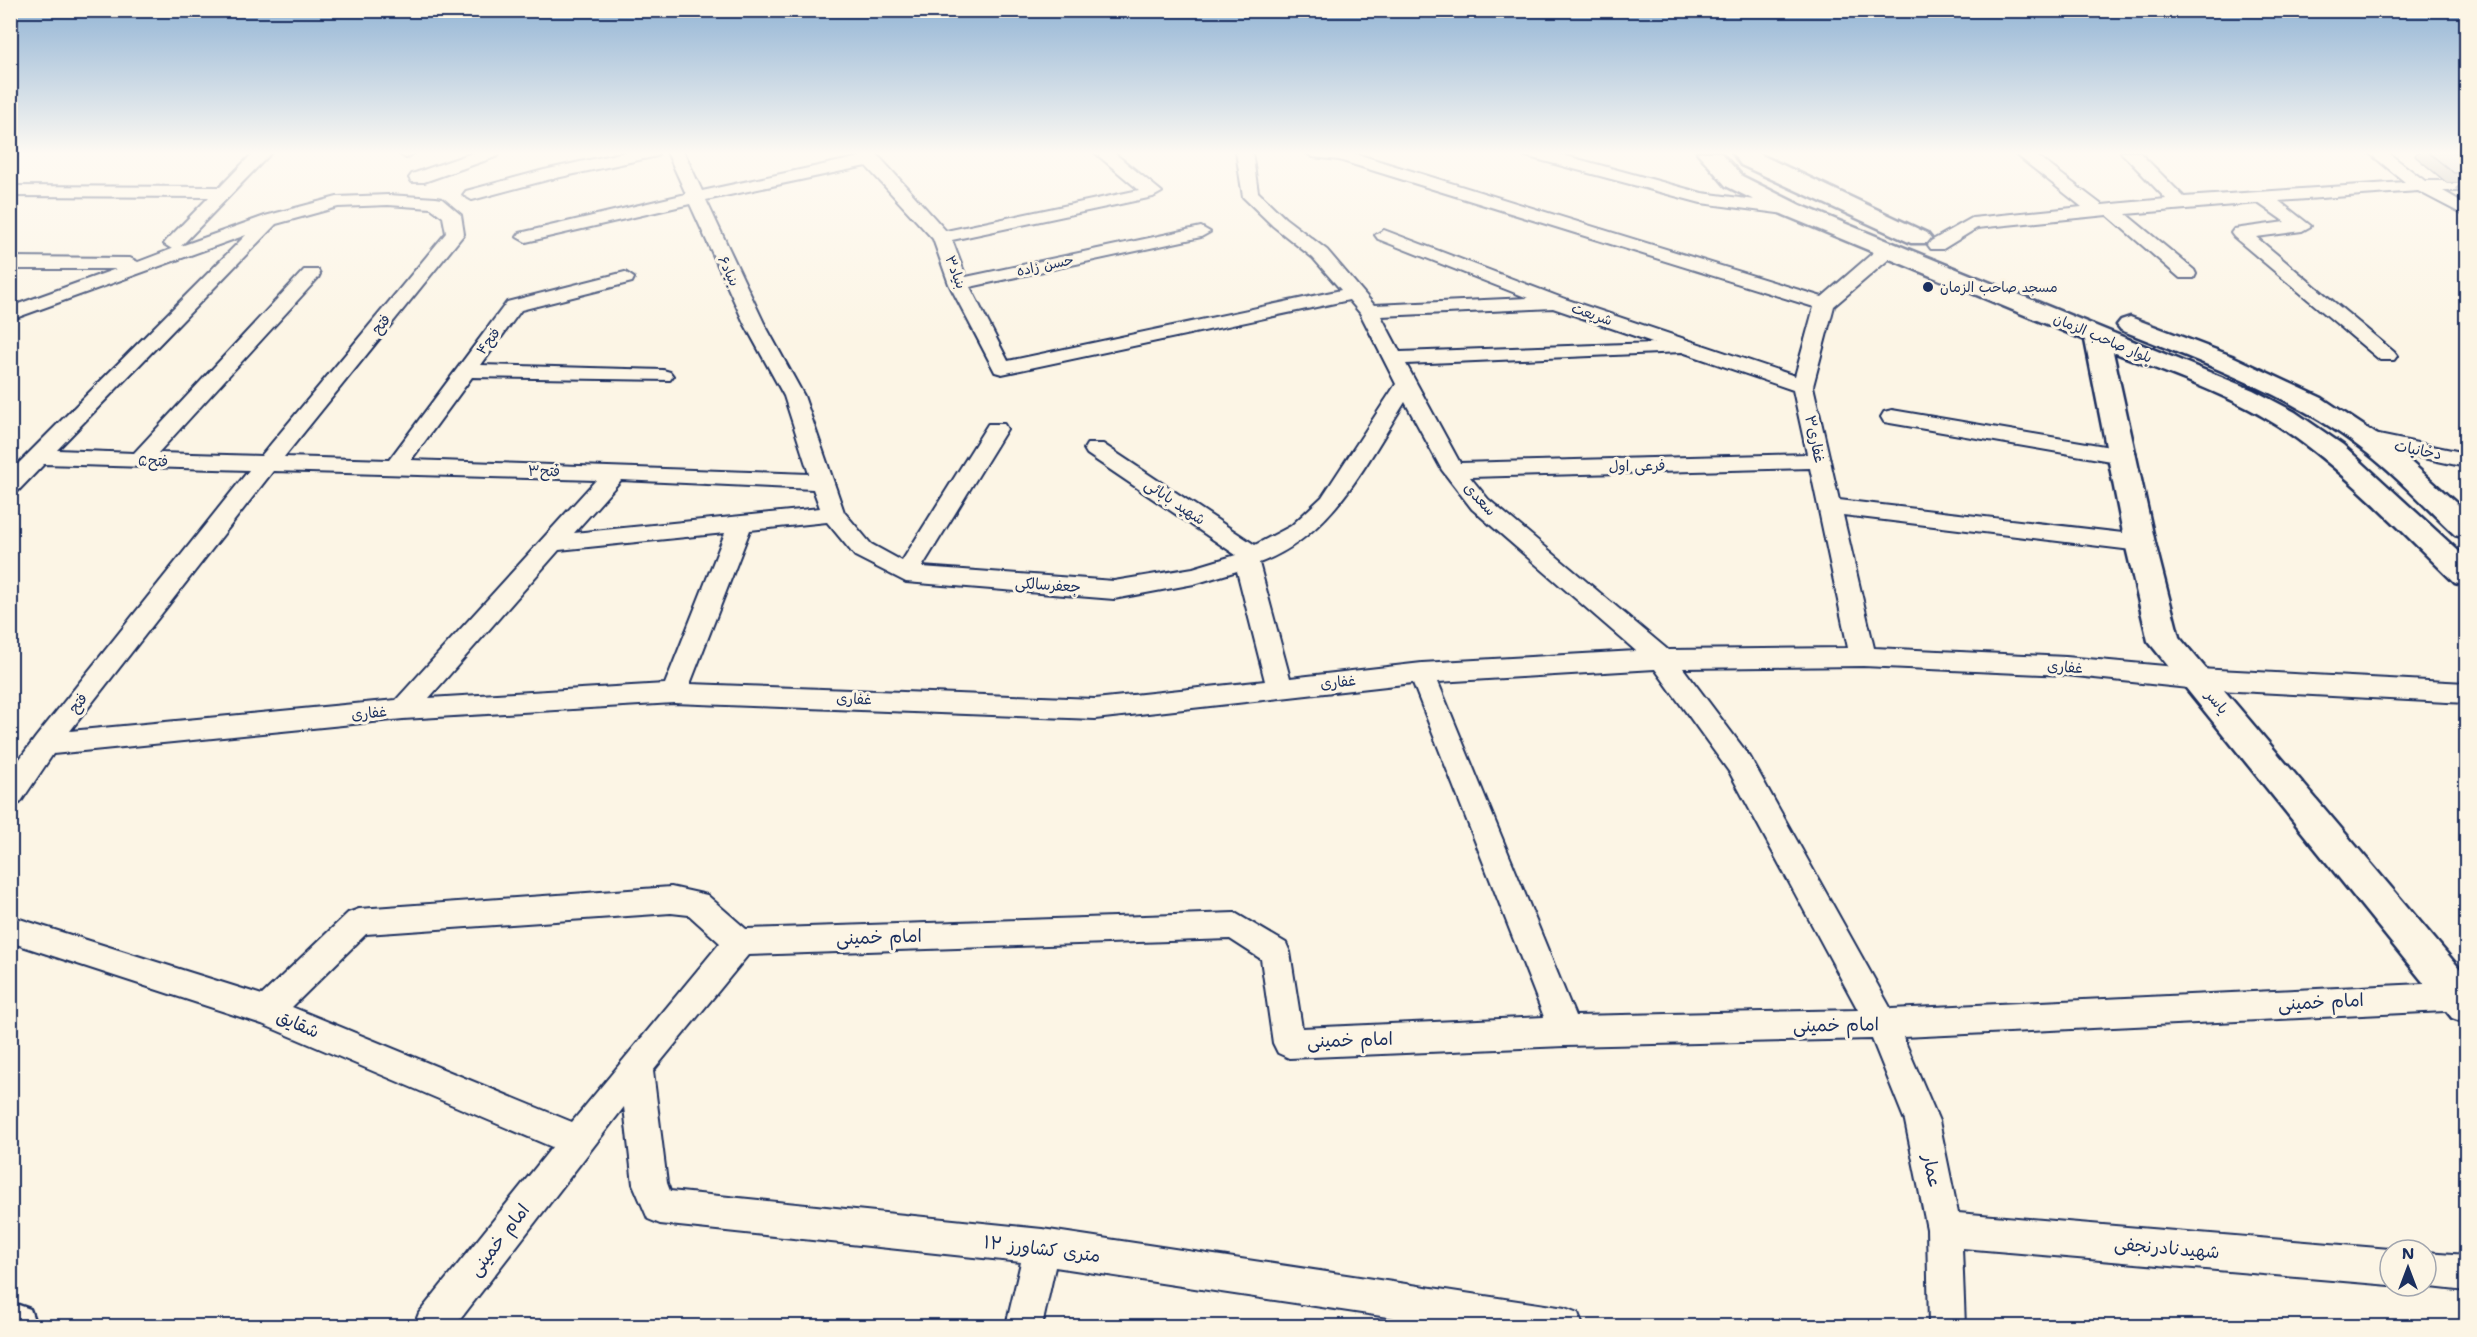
<svg xmlns="http://www.w3.org/2000/svg" width="2477" height="1337" viewBox="0 0 2477 1337" font-family="'Shantell Sans','Playpen Sans Arabic',sans-serif">
<style>
.lines{fill:none;stroke-linecap:round;stroke-linejoin:round}
.street-casing{stroke:#1b2f5e;stroke-width:4}
.secondary-casing{stroke:#1b2f5e;stroke-width:5}
.primary-casing{stroke:#1b2f5e;stroke-width:5}
.street{fill:#fcf5e5;fill-rule:evenodd}
.secondary{fill:#fcf5e5;fill-rule:evenodd}
.primary{fill:#fcf5e5;fill-rule:evenodd}
.wall{fill:#acabaa;stroke:#1b2f5e;stroke-width:1.5}
.building{fill:#c8c7c6;stroke:#1b2f5e;stroke-width:1.5}
.poi-dot{fill:#1b2f5e;stroke:#fcf5e5;stroke-width:2}
.labels{text-anchor:middle;stroke-width:6;stroke-linejoin:round;paint-order:stroke}
.far-street-label{font-size:14px;fill:#1b2f5e;stroke:#fcf5e5}
.far-poi-label{font-size:14px;fill:#1b2f5e;stroke:#fcf5e5;text-anchor:start}
.street-label{font-size:15px;fill:#1b2f5e;stroke:#fcf5e5}
.near-street-label{font-size:18px;fill:#1b2f5e;stroke:#fcf5e5}
</style>
<rect width="100%" height="100%" fill="#fcf5e5"/>
<filter id="ink" filterUnits="userSpaceOnUse"><feTurbulence type="fractalNoise" baseFrequency=".0167" numOctaves="2"/><feDisplacementMap in="SourceGraphic" scale="12" xChannelSelector="R" yChannelSelector="G"/><feConvolveMatrix kernelMatrix="1 2 1 2 8 2 1 2 1" color-interpolation-filters="sRGB"/></filter>
<g filter="url(#ink)">
<g class="lines">
<!-- street casing -->
<g class="street-casing">
<path id="street" d="M 254,152 L 272,152 L 181,246 L 265,216 L 337,197 L 388,195 L 436,198 L 442,199 L 461,215 L 464,234 L 284,457 L 389,460 L 507,302 L 625,272 L 634,278 L 632,282 L 521,310 L 481,365 L 663,370 L 670,372 L 673,376 L 670,380 L 472,377 L 411,460 L 809,474 L 784,396 L 744,323 L 690,204 L 526,242 L 517,237 L 520,233 L 686,194 L 667,152 L 684,152 L 702,191 L 860,157 L 858,152 L 875,152 L 946,231 L 1139,190 L 1094,152 L 1113,152 L 1162,192 L 1153,197 L 952,240 L 966,277 L 1201,227 L 1210,232 L 1201,237 L 970,287 L 1008,361 L 1341,290 L 1313,258 L 1273,226 L 1243,197 L 1236,152 L 1252,152 L 1258,192 L 1285,218 L 1327,250 L 1374,305 L 1528,298 L 1378,239 L 1375,235 L 1384,230 L 1565,299 L 1795,376 L 1814,307 L 1339,160 L 1313,157 L 1305,152 L 1350,152 L 1822,297 L 1882,245 L 1896,245 L 1898,249 L 1896,253 L 1834,306 L 1813,386 L 1839,500 L 2140,535 L 2148,537 L 2152,543 L 2148,549 L 2140,551 L 1843,515 L 1874,648 L 2066,657 L 2198,669 L 2466,683 L 2466,703 L 2198,689 L 2066,675 L 1863,666 L 1683,668 L 1750,757 L 1891,1009 L 2466,982 L 2466,1010 L 1903,1037 L 1939,1121 L 1958,1213 L 2390,1249 L 2390,1285 L 1962,1248 L 1965,1326 L 1929,1326 L 1927,1229 L 1905,1121 L 1872,1039 L 1565,1046 L 1289,1058 L 1278,1053 L 1273,1043 L 1261,959 L 1230,939 L 748,955 L 653,1071 L 667,1183 L 670,1191 L 1042,1229 L 1565,1308 L 1578,1313 L 1583,1326 L 1448,1326 L 1055,1267 L 1042,1326 L 1006,1326 L 1021,1262 L 660,1224 L 648,1219 L 633,1184 L 624,1107 L 455,1326 L 414,1326 L 419,1313 L 552,1147 L 262,1024 L 10,942 L 10,916 L 262,995 L 348,913 L 359,909 L 671,887 L 707,895 L 746,929 L 1235,913 L 1286,943 L 1290,952 L 1302,1028 L 1544,1017 L 1413,683 L 1095,719 L 674,703 L 403,719 L 53,754 L 20,803 L 10,806 L 10,772 L 36,737 L 249,470 L 44,464 L 18,491 L 10,493 L 10,472 L 246,235 L 10,320 L 10,307 L 116,269 L 10,269 L 10,257 L 130,258 L 138,262 L 172,249 L 164,244 L 167,240 L 209,197 L 10,196 L 10,186 L 220,187 ZM 866,166 L 933,239 L 949,284 L 995,372 L 1002,374 L 1349,300 L 1360,313 L 1396,384 L 1322,497 L 1291,526 L 1255,545 L 1103,444 L 1087,444 L 1084,449 L 1087,454 L 1236,555 L 1193,568 L 1114,581 L 922,567 L 1007,429 L 1004,424 L 988,424 L 902,561 L 871,544 L 844,512 L 804,396 L 764,323 L 706,200 ZM 388,205 L 431,208 L 443,217 L 446,233 L 261,456 L 158,453 L 318,278 L 320,274 L 318,270 L 304,270 L 134,453 L 57,450 L 276,224 L 338,207 ZM 1553,308 L 1655,343 L 1400,352 L 1381,316 ZM 1682,352 L 1793,390 L 1807,454 L 1460,463 L 1406,364 ZM 1405,402 L 1442,470 L 1472,509 L 1636,651 L 1422,663 L 1290,678 L 1259,563 C 1332,536 1365,465 1405,402 ZM 1810,468 L 1848,648 L 1668,650 L 1488,499 L 1470,477 ZM 273,471 L 596,480 L 396,700 L 70,731 ZM 621,480 L 813,489 L 820,508 L 574,533 ZM 827,522 L 855,556 L 906,582 L 1114,599 L 1194,584 L 1237,571 L 1265,681 L 1095,699 L 690,684 L 750,530 ZM 725,533 L 665,684 L 429,698 L 559,550 ZM 1655,669 L 1730,773 L 1858,1010 L 1575,1016 L 1438,682 ZM 671,913 L 689,915 L 720,943 L 572,1122 L 292,1007 L 366,934 Z
M 416,152 L 406,158 L 398,153 L 398,152 Z
M 475,152 L 500,152 L 498,156 L 424,182 L 412,182 L 409,178 L 412,174 Z
M 625,152 L 659,152 L 657,156 L 547,180 L 472,200 L 463,195 L 466,191 L 544,170 Z
M 1523,152 L 1552,152 L 1702,193 L 1792,205 L 1801,210 L 1792,215 L 1701,203 L 1525,156 Z
M 2013,152 L 2032,152 L 2102,205 L 2166,199 L 2121,152 L 2139,152 L 2184,197 L 2405,182 L 2368,152 L 2387,152 L 2425,181 L 2466,181 L 2466,191 L 2443,191 L 2466,204 L 2466,216 L 2418,191 L 2279,201 L 2311,226 L 2302,231 L 2256,237 L 2394,352 L 2397,356 L 2394,360 L 2380,360 L 2234,237 L 2231,233 L 2234,229 L 2285,222 L 2258,203 L 2126,214 L 2194,270 L 2196,274 L 2194,278 L 2180,278 L 2107,215 L 1977,228 L 1943,249 L 1931,249 L 1928,245 L 1931,241 L 1972,218 L 2082,207 Z
M 1892,410 L 2122,449 L 2130,451 L 2133,456 L 2130,461 L 2122,463 L 1884,422 L 1881,417 L 1884,412 Z
M 2369,433 L 2466,453 L 2466,467 L 2361,445 L 2358,440 L 2361,435 Z
M 2426,1252 L 2466,1255 L 2466,1291 L 2422,1286 L 2426,1286 Z"/>
</g>
<!-- secondary casing -->
<g class="secondary-casing">
<path id="secondary" d="M 1697,152 L 1720,152 L 1742,176 L 1800,205 L 2253,390 L 2295,412 L 2343,445 L 2466,558 L 2466,586 L 2455,583 C 2398,528 2343,468 2277,425 C 2227,393 2168,374 2113,352 L 2155,543 L 2179,637 L 2466,976 L 2466,1023 L 2452,1018 L 2148,641 L 2125,543 L 2085,340 L 1784,215 L 1726,186 Z
M 1732,152 L 1755,152 L 1927,233 L 1931,238 L 1927,243 L 1911,243 L 1741,165 Z
M 2130,317 L 2232,356 L 2322,398 L 2391,444 L 2466,512 L 2466,538 L 2455,535 C 2423,505 2393,472 2358,446 C 2287,393 2203,363 2121,330 L 2117,325 L 2121,320 Z"/>
</g>
<!-- primary casing -->
<g class="primary-casing">
<path id="primary" d="M 10,1302 L 30,1309 L 36,1326 L 10,1326 Z"/>
</g>
<!-- street -->
<use href="#street" class="street"/>
<!-- secondary -->
<use href="#secondary" class="secondary"/>
<!-- primary -->
<use href="#primary" class="primary"/>
</g>
<!-- wall -->
<path class="wall" d="M 2417,152 L 2457,152 L 2462,156 L 2465,152 L 2466,152 L 2466,183 L 2447,183 L 2415,156 Z
M 2461,183 L 2466,184 L 2466,197 L 2457,188 Z"/>
<!-- building -->
<path class="building" d="M 2428,152 L 2457,152 L 2466,160 L 2466,173 L 2454,173 Z
M 2461,183 L 2466,184 L 2466,189 Z"/>
</g>
<!-- sky -->
<linearGradient id="sky" x2="0" y2="1"><stop stop-color="#92b4d5"/><stop offset="0.45" stop-color="#fefaf3"/><stop offset="1" stop-color="#fefaf3" stop-opacity="0"/></linearGradient>
<rect width="2477" height="340" fill="url(#sky)"/>
<!-- markers -->
<circle class="poi-dot" cx="1928" cy="287" r="6"/>
<g class="labels">
<!-- far-street labels -->
<g class="far-street-label">
<text transform="translate(1045 265) rotate(-12)" y="5">حسن زاده</text>
<text transform="translate(729 271) rotate(65)" y="5">بنیاد۶</text>
<text transform="translate(956 272) rotate(69)" y="5">بنیاد۳</text>
<text transform="translate(1592 314) rotate(19)" y="5">شریعت</text>
<text transform="translate(2103 338) rotate(23)" y="5">بلوار صاحب الزمان</text>
<text transform="translate(488 341) rotate(-53)" y="5">فتح۴</text>
</g>
<!-- far-poi labels -->
<g class="far-poi-label">
<text x="1940" y="292">مسجد صاحب الزمان</text>
</g>
<!-- street labels -->
<g class="street-label">
<text transform="translate(381 324) rotate(-51)" y="5">فتح</text>
<text transform="translate(1815 439) rotate(78)" y="5">غفاری۳</text>
<text transform="translate(2418 450) rotate(11)" y="5">دخانیات</text>
<text transform="translate(153 461) rotate(2)" y="5">فتح۵</text>
<text transform="translate(1637 466) rotate(-1)" y="5">فرعی اول</text>
<text transform="translate(544 471) rotate(1)" y="5">فتح۳</text>
<text transform="translate(1480 499) rotate(47)" y="5">سعدی</text>
<text transform="translate(1175 502) rotate(34)" y="5">شهید بابائی</text>
<text transform="translate(1048 585) rotate(4)" y="5">جعفرسالکی</text>
<text transform="translate(2065 667) rotate(4)" y="5">غفاری</text>
<text transform="translate(1338 682) rotate(-6)" y="5">غفاری</text>
<text transform="translate(854 699) rotate(2)" y="5">غفاری</text>
<text transform="translate(2217 702) rotate(50)" y="5">یاسر</text>
<text transform="translate(78 703) rotate(-52)" y="5">فتح</text>
<text transform="translate(369 713) rotate(-6)" y="5">غفاری</text>
</g>
<!-- near-street labels -->
<g class="near-street-label">
<text transform="translate(879 937) rotate(-2)" y="6">امام خمینی</text>
<text transform="translate(2321 1002) rotate(-3)" y="6">امام خمینی</text>
<text transform="translate(298 1024) rotate(23)" y="6">شقایق</text>
<text transform="translate(1836 1025) rotate(-1)" y="6">امام خمینی</text>
<text transform="translate(1350 1040) rotate(-2)" y="6">امام خمینی</text>
<text transform="translate(1932 1171) rotate(78)" y="6">عمار</text>
<text transform="translate(499 1240) rotate(-52)" y="6">امام خمینی</text>
<text transform="translate(2167 1248) rotate(5)" y="6">شهیدنادرنجفی</text>
<text transform="translate(1042 1249) rotate(7)" y="6">۱۲ متری کشاورز</text>
</g>
</g>
<!-- margin -->
<rect width="2477" height="1337" fill="none" stroke="#fcf5e5" stroke-width="36"/>
<rect x="18" y="18" width="2441" height="1301" fill="none" stroke="#1b2f5e" stroke-width="2" filter="url(#ink)"/>
<!-- north arrow -->
<g transform="translate(2408 1268)"><circle r="28" fill="#fcf5e5" stroke="#a2a6af" stroke-width="1.5"/>
<path d="M0-4.5L10 22L0 15L-10 22Z" fill="#1b2f5e"/>
<text y="-9" font-size="16" font-weight="bold" text-anchor="middle" fill="#1b2f5e">N</text>
</g>
</svg>
